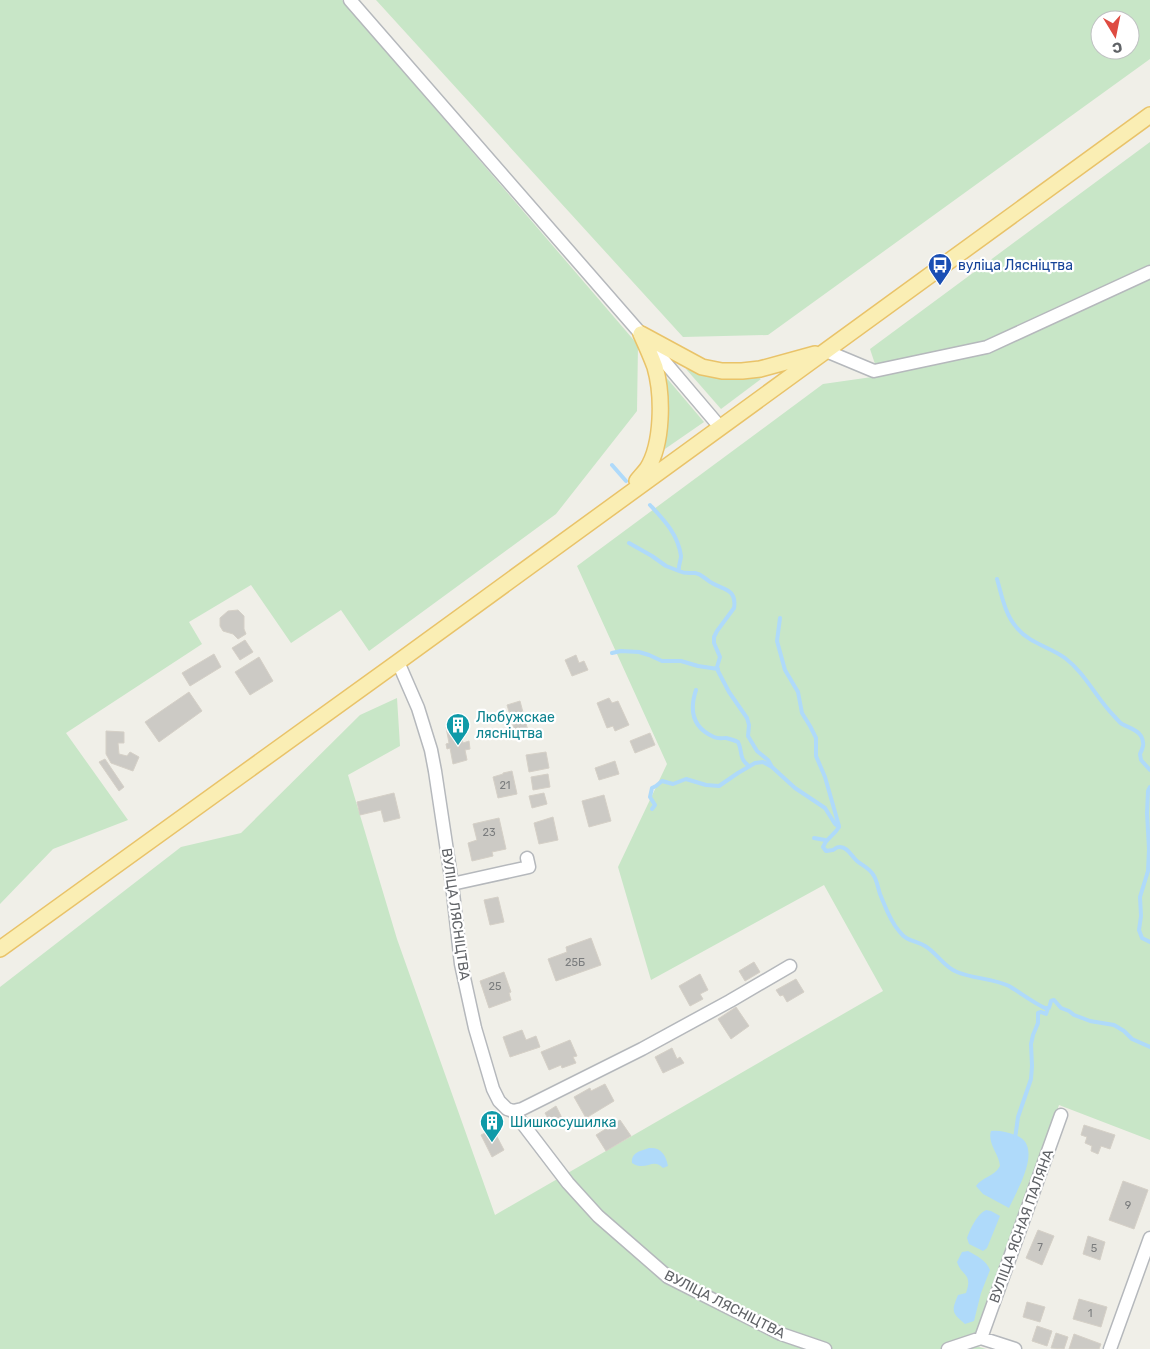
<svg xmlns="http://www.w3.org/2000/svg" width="1150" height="1349" viewBox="0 0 1150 1349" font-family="Rubik,sans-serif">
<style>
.green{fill:#c8e6c7;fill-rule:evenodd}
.water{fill:#afdafa}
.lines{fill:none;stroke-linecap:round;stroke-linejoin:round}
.stream{stroke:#afdafa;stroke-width:4}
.building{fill:#cccac5;stroke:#d5d0c7}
.minor-casing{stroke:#b5b8bc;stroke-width:15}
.major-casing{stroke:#e9c369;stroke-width:18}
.minor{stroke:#fff;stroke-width:12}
.major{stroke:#faeeb4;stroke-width:15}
.labels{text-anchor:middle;stroke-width:4.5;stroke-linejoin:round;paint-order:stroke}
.number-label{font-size:11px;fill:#7b7d7e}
.transit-label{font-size:14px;fill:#164399;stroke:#fff;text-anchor:start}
.culture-label{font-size:14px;fill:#0d838f;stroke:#fff;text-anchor:start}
.street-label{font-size:14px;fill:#606367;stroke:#fff}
</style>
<rect width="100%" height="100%" fill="#f0efe8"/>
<!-- green -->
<path class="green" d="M 0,0 L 342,0 L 638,345 L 637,411 L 556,514 L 369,651 L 341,610 L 291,643 L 251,585 L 189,622 L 202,644 L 66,733 L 128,820 L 53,849 L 0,904 Z
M 376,0 L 1150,0 L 1150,59 L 768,335 L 683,337 ZM 1100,20 L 1130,20 L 1130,50 L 1100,50 Z
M 1150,142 L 1150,1140 L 1059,1105 L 973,1345 L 986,1349 L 0,1349 L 0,987 L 181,847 L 241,833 L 360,715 L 397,698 L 400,746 L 348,775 L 397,939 L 495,1215 L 883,991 L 824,885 L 651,980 L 618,867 L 667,764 L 577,566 L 823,384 L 879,376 L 870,349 Z
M 686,369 L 722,379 L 758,377 L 761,379 L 721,409 Z
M 665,376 L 704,422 L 662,451 L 668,421 Z"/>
<!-- water -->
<path class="water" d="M 991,1131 C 999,1130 1007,1132 1015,1135 C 1045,1145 1017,1190 1009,1208 L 983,1194 L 976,1186 C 982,1177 994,1177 1000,1166 C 999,1154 987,1143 991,1131 Z
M 649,1148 C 661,1147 666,1155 668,1166 L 663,1168 C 653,1157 646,1172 632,1163 C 631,1152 641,1151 649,1148 Z
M 986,1210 L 991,1211 L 1000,1216 L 987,1248 L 983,1251 L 969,1244 L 967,1238 C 970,1229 977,1214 986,1210 Z
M 968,1251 C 977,1256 986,1260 990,1270 L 981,1293 L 974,1321 L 965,1324 C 952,1313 951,1312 958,1295 L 966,1293 C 973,1273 962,1277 957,1262 L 962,1252 Z"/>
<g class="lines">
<!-- stream -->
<path class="stream" d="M 612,465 L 626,481
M 650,505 C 664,520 678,534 681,556 C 681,561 678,565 679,571 C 685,574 688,573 695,573 C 702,574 706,580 712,583 C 724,590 737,589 734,608 L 717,631 L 714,637 L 714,643 L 720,657 L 717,667 L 718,671 L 729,692 L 747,718 L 749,725 L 748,736 L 757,751 L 768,760 L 772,767 L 795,788 L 825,808 L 835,824 L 839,827 C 833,837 827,837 823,847 L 826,851 C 827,851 832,850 833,850 C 837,848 835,847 840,847 C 848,847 851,856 857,861 C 863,866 870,868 874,876 C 877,881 878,888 880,894 C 885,906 890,921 899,931 C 907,942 915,940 925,946 C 937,953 944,967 957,972 C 974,979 992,978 1009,986 C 1021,993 1032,1002 1045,1008 L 1049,1008 L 1051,1001 L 1054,1000 L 1061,1008 L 1069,1011 L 1074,1015 L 1090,1021 L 1114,1025 L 1124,1031 L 1132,1039 L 1150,1047
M 629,543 L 652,556 L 666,566 L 679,571
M 997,579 C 1002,596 1005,615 1017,628 C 1029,643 1050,647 1065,658 C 1086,674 1096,698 1114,716 C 1117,719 1119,722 1122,724 C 1129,728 1137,729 1141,736 C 1145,743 1143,748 1140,754 L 1141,760 L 1150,770
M 780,618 L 777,641 L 785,670 L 798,692 L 802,713 L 810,726 L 816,738 L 816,756 L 825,777 L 839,826
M 612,653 L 621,651 L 639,652 L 649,655 L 662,661 L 681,661 L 698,666 L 718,669
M 696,690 C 689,711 693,728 714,737 C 718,739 722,738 726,738 C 730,739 734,740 738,742 C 743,751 738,758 749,766
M 1150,787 L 1148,791 L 1147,813 L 1149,849 L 1148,871 L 1140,897 L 1141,916 L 1139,930 L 1142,938 L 1150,942
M 652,809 L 655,805 L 650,797 L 652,788 L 656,786 L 662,781 L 673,784 L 686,779 L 706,785 L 719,786 L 738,773 L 755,763 L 763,762 L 772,767
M 814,838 L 825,840
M 1015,1139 L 1018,1117 L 1031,1079 L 1032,1066 L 1031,1044 L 1033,1035 L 1038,1023 L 1038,1013 L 1041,1012 L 1046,1014 L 1048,1008"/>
</g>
<!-- building -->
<path class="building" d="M 238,610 L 244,616 L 244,629 L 246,634 L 238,639 L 233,634 L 223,631 L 220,626 L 220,618 L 228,611 Z
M 245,640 L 253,652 L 240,660 L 232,648 Z
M 214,654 L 221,667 L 190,686 L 182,673 Z
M 576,655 L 579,663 L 584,661 L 588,670 L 572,676 L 565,660 Z
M 259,657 L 273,681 L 250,695 L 235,672 Z
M 189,692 L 202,711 L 159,742 L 145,722 Z
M 609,698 L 612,703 L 618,701 L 629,725 L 615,731 L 613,726 L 607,728 L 597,703 Z
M 520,701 L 528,731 L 516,735 L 507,705 Z
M 459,724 L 463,743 L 469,741 L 470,749 L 465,750 L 467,760 L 453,764 L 450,748 L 447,749 L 446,744 L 449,743 L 446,727 Z
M 106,731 L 124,732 L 124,743 L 118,743 L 119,754 L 127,756 L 130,752 L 139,757 L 133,771 L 111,763 L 106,754 Z
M 650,733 L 655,745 L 635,753 L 630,741 Z
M 546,752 L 549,768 L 529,772 L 526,755 Z
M 105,759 L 124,787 L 119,791 L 99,762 Z
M 615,761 L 619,774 L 599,780 L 595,768 Z
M 512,771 L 517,794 L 498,798 L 493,777 L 503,774 L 503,773 Z
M 548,774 L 550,787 L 533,790 L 531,777 Z
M 394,793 L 400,818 L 384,822 L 381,810 L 360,815 L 357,802 Z
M 544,793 L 547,804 L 532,808 L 529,796 Z
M 604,795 L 611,821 L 589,827 L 582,801 Z
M 553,817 L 558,840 L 539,844 L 534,823 Z
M 499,818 L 506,849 L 492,852 L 493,856 L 472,861 L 468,843 L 477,840 L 473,824 Z
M 498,897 L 504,922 L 490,925 L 484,900 Z
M 591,938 L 601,965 L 556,981 L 548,959 L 567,952 L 566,947 Z
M 754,962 L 760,972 L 745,981 L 739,971 Z
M 504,972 L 511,992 L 509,993 L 511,1000 L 489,1008 L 480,981 Z
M 700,974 L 708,990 L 700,994 L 703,999 L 690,1006 L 679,986 Z
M 796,979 L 804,992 L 787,1002 L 783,995 L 780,996 L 776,990 Z
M 736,1007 L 749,1026 L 731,1039 L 718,1019 Z
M 522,1030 L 526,1040 L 536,1036 L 540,1047 L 510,1057 L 503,1037 Z
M 570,1040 L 577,1056 L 573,1057 L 576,1063 L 562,1068 L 561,1065 L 549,1070 L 541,1052 Z
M 672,1048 L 677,1059 L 680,1057 L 684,1063 L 663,1073 L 655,1057 Z
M 605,1084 L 614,1101 L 586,1118 L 574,1097 L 590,1088 L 591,1091 Z
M 556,1106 L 563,1120 L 552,1126 L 545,1113 Z
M 620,1120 L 631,1136 L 606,1151 L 596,1135 Z
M 1084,1125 L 1115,1135 L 1110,1149 L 1101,1146 L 1098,1154 L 1091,1151 L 1092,1146 L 1085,1143 L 1087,1137 L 1081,1135 Z
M 493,1129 L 504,1150 L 492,1157 L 481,1135 Z
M 1123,1181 L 1148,1190 L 1134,1229 L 1109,1220 Z
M 1038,1230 L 1054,1236 L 1042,1265 L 1026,1258 Z
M 1088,1236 L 1105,1242 L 1100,1260 L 1083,1254 Z
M 1079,1299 L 1107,1307 L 1101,1327 L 1073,1319 Z
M 1027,1302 L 1045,1307 L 1040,1322 L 1023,1317 Z
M 1037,1326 L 1052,1331 L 1047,1346 L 1032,1341 Z
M 1056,1333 L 1068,1337 L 1064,1349 L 1051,1348 Z
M 1074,1334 L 1101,1344 L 1099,1349 L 1069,1349 Z"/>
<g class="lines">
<!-- minor casing -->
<g class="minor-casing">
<path id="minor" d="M 350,0 L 641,334 L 720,427
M 826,351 L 874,371 L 987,347 L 1150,272
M 398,662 L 418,708 L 431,750 L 435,771 L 452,884 L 461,964 L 475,1028 L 493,1089 L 499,1101 L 507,1109 L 513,1111 L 568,1183 L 598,1216 L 668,1277 L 781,1334 L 825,1349
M 452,884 L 529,867 L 527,858
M 513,1111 L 522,1109 L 642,1049 L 730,1001 L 790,966
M 981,1338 L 1061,1115
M 948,1349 L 981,1338 L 1015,1349
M 1110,1349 L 1150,1238"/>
</g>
<!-- major casing -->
<g class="major-casing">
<path id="major" d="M 641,334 L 702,367 L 722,371 L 742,371 L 760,369 L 815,354
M 637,481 C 640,477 644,473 647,469 C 663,444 663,395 655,367 C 651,356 646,345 641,334
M 0,949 L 398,662 L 1150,115"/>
</g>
<!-- minor -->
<use href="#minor" class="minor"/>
<!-- major -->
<use href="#major" class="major"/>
</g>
<!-- icons -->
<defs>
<g id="bus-pin" transform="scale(1.25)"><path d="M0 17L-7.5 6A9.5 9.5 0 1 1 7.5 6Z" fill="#1a4fb4" stroke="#fff"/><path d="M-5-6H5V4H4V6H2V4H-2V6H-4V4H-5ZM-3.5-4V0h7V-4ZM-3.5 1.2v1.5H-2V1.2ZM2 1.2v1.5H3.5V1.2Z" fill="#fff"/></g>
<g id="building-pin" transform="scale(1.25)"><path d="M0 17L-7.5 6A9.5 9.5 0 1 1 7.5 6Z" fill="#0f9aa8" stroke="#fff"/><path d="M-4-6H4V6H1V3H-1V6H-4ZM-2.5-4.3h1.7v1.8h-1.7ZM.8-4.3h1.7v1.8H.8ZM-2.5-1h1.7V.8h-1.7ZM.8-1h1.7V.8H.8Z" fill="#fff"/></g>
</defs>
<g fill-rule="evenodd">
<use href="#bus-pin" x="940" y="265"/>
<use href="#building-pin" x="458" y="725"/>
<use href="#building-pin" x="492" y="1122"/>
</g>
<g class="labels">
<!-- number labels -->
<g class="number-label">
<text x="505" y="789">21</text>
<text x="489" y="836">23</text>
<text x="575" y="966">25Б</text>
<text x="495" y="990">25</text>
<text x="1128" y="1209">9</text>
<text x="1040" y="1251">7</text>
<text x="1094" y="1252">5</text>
<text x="1090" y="1317">1</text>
</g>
<!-- transit labels -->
<g class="transit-label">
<text x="958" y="270">вуліца Лясніцтва</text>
</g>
<!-- culture labels -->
<g class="culture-label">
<text x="476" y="722">Любужскае<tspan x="476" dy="16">лясніцтва</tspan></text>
<text x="510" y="1127">Шишкосушилка</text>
</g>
<!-- street labels -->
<g class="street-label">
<text transform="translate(456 914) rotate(82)" y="5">ВУЛІЦА ЛЯСНІЦТВА</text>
<text transform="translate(1021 1226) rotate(-70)" y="5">ВУЛІЦА ЯСНАЯ ПАЛЯНА</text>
<text transform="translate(725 1304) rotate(27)" y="5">ВУЛІЦА ЛЯСНІЦТВА</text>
</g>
</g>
<!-- north arrow -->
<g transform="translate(1115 35) rotate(170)"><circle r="24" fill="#ffffff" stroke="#bfc1c2"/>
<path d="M0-4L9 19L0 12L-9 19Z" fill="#de4b41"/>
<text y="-8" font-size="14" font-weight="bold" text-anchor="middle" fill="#606367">С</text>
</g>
</svg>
